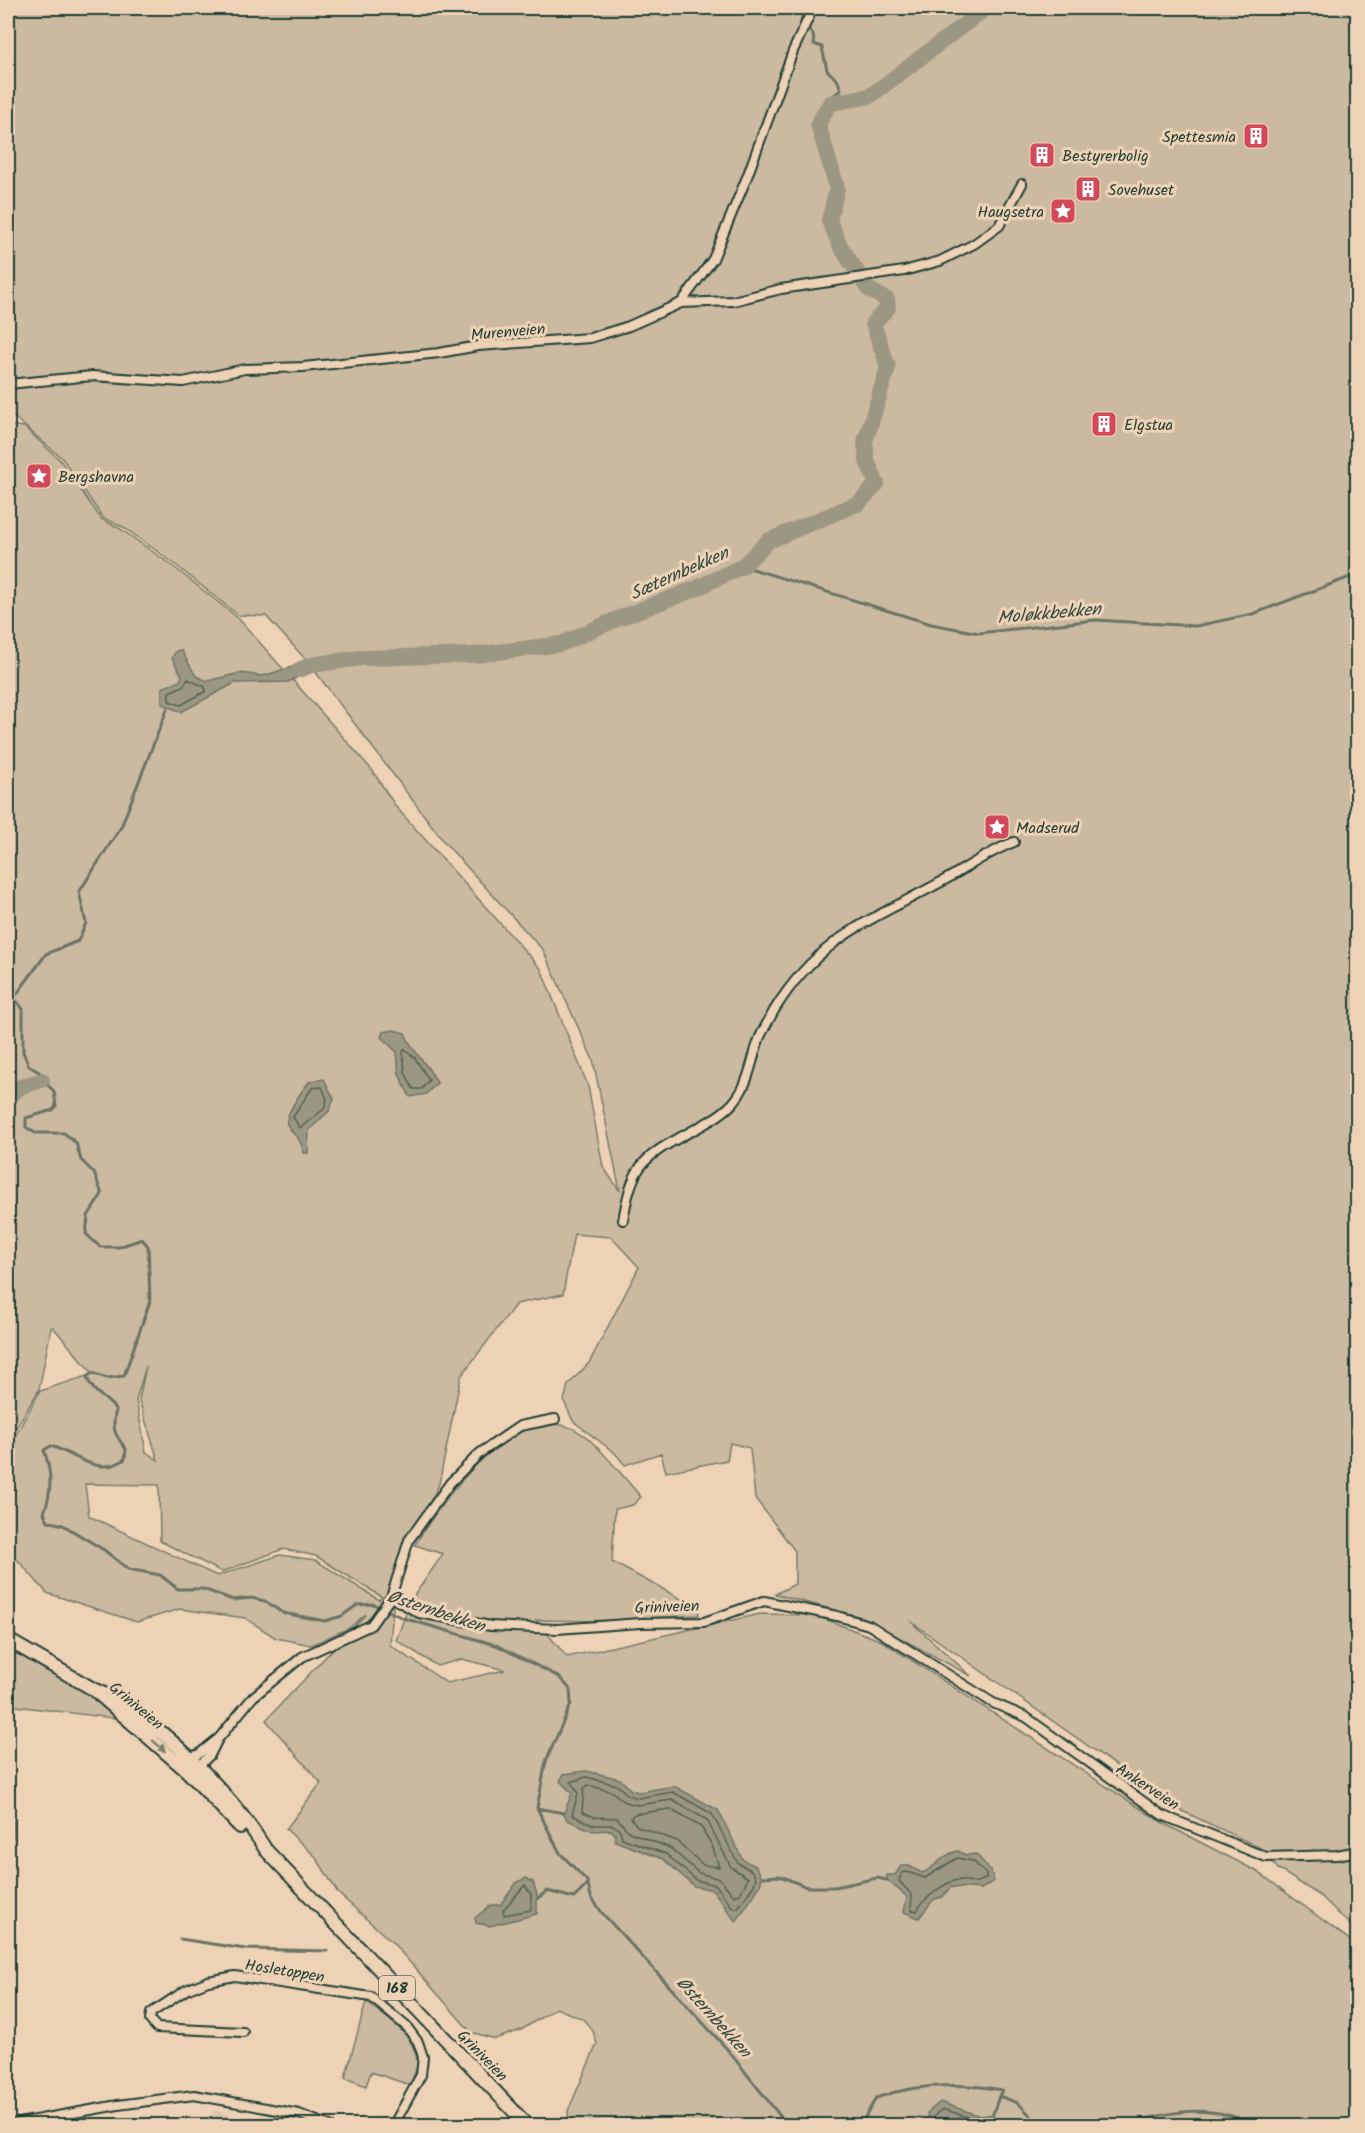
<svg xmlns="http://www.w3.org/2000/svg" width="1365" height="2133" viewBox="0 0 1365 2133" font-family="Kalam,sans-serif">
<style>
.built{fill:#ddc5aa}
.green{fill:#ccbaa0;stroke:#767c6a;stroke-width:1.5;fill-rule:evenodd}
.water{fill:#9c9782;stroke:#6a7363;stroke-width:1.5}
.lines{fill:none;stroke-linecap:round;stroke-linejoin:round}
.shore{stroke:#516153;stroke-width:1.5}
.stream{stroke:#6a7363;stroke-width:3}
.river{stroke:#9c9782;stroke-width:16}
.street-casing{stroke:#1f3d34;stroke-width:12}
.primary-casing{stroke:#1f3d34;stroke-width:16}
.street{stroke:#eed2b5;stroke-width:8}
.primary{stroke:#eed2b5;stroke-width:12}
.oneway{fill:#7c806e}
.labels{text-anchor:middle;stroke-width:6;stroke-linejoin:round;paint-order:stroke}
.shield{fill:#eed2b5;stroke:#5d6a5b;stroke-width:1.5}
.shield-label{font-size:15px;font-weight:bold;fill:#1f3d34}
.poi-label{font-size:16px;fill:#1f3d34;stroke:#eed2b5;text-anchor:start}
.street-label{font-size:16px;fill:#1f3d34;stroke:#eed2b5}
.water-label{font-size:18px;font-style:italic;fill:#324a40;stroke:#eed2b5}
</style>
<rect width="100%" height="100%" fill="#eed2b5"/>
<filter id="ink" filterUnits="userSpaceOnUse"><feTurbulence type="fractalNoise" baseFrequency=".0167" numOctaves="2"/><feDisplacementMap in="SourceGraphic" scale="12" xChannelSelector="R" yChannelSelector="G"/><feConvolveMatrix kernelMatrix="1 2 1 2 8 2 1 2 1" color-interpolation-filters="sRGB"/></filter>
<g filter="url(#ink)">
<!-- built -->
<path class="built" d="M 214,2110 L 262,2125 L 209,2126 Z"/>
<!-- green -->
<path class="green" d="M 8,8 L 1357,8 L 1357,1932 L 1322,1897 L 1278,1869 L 1261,1848 L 1178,1809 L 910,1621 L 971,1676 L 861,1617 L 775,1594 L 795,1584 L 795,1551 L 755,1498 L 750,1448 L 730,1443 L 727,1460 L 666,1472 L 661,1453 L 625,1465 L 615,1453 L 573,1421 L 564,1401 L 568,1385 L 589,1363 L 639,1267 L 611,1237 L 574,1234 L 563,1294 L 516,1304 L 461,1376 L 439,1484 L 396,1570 L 390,1645 L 447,1683 L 505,1670 L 462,1659 L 437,1666 L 396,1640 L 411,1600 L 443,1554 L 415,1545 C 442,1499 523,1388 585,1436 C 606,1453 623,1477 641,1497 L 633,1505 L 615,1509 L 612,1562 L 698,1608 L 699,1615 L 600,1621 L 536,1620 L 567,1657 L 760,1614 L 814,1615 L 882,1641 L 1163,1823 L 1258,1872 L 1350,1940 L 1358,1949 L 1357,2125 L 568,2125 L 568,2111 L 597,2044 L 593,2031 L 583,2019 L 556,2008 L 521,2030 L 495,2039 L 471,2032 L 393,1943 L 338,1893 L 316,1857 L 286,1829 L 321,1783 L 266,1720 L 366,1614 L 349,1628 L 311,1645 L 276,1638 L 245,1618 L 180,1609 L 137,1622 L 47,1593 L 8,1549 L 8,1449 L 40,1391 L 93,1374 L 53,1327 L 51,1328 L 39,1390 L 8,1441 L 8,425 L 24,427 L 60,460 L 101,519 L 119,528 L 170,564 L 238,618 L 372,770 L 396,807 L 541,969 L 588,1086 L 603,1167 L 620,1191 L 593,1060 L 543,950 L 445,843 L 308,662 L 266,616 L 238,615 L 172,562 L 123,527 L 103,518 L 62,458 L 8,412 ZM 146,1366 L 139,1400 L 158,1460 L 146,1452 L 136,1400 ZM 85,1484 L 159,1485 L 160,1541 L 222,1572 L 283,1549 L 316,1556 L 382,1597 L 379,1600 L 315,1560 L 280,1555 L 217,1576 L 89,1516 Z
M 8,1641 L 119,1710 L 120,1719 L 8,1705 Z
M 8,1799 C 16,1817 15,1838 8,1856 Z
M 366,2002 C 385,2017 416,2035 417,2062 C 418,2069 412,2078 410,2085 L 371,2072 L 366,2086 L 345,2078 Z"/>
<!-- water -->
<path class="water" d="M 181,650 L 196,676 L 207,681 L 240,673 L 263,676 L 295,666 L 302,675 L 288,682 L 235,683 L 181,712 L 162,704 L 162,688 L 180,681 L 182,676 L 172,658 L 176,651 Z
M 394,1030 L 405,1033 C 411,1051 429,1065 437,1083 L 426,1094 L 410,1097 L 399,1074 L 397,1052 L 381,1037 L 383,1032 Z
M 324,1079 L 334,1099 L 329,1111 L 309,1130 L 308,1153 L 304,1153 C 299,1133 293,1137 287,1124 C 284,1116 303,1089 309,1082 Z
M 586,1771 L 620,1779 L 631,1790 L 639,1792 L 674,1786 L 718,1810 L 743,1860 L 756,1866 L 762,1877 L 760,1886 L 736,1922 L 713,1890 L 694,1886 L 663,1859 L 615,1841 L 615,1834 L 611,1830 L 593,1831 L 567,1820 L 564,1813 L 572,1793 L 560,1781 L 564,1774 Z
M 958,1851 L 966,1855 L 976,1854 L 990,1870 L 994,1881 L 981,1889 L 951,1887 L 942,1897 L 933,1900 L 919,1918 L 904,1912 L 907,1897 L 887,1880 L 887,1875 L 895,1875 L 901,1866 L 909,1866 L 922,1873 C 936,1868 942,1854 958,1851 Z
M 526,1878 L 533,1882 L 537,1894 L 537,1914 L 490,1926 L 476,1923 L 475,1918 L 491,1905 L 500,1905 L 517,1882 Z
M 940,2102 L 980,2116 L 993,2114 L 993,2125 L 929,2125 L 927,2113 Z"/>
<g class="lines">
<!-- shore -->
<path class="shore" d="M 188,679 L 205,687 L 206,691 L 181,705 L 169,701 L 169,692 L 183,686 Z
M 405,1049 L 415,1058 L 429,1080 L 422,1089 L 413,1089 L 405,1072 L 403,1052 Z
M 322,1087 L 327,1099 L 324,1109 L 300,1128 L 293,1117 L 312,1088 Z
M 586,1777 L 617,1785 L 628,1795 L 638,1798 L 673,1792 L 712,1814 L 738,1863 L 752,1871 L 756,1878 L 754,1885 L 738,1908 L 733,1908 L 716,1885 L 696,1880 L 666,1854 L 622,1838 L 620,1830 L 613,1825 L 594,1825 L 572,1815 L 578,1793 L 571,1782 Z
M 588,1785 L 613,1792 L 625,1802 L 637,1805 L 672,1800 L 707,1820 L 731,1867 L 748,1878 L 740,1894 L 734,1896 L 720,1879 L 699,1873 L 670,1848 L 629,1832 L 617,1818 L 595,1817 L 582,1812 L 584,1788 Z
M 670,1809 L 701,1827 L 712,1845 L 719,1867 L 703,1865 L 677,1841 L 637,1826 L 631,1818 L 634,1814 Z
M 957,1858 L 973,1861 L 986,1874 L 986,1878 C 976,1886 970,1880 958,1880 C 946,1881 922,1900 917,1911 L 911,1910 L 912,1895 L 899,1881 L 902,1873 L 907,1872 L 925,1878 Z
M 525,1885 L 531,1895 L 531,1910 L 504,1915 L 503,1910 Z
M 934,2126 L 934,2116 L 942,2109 L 985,2122 L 987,2126"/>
<!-- stream -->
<path class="stream" d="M 799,8 L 803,13 L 801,21 L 813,34 L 814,44 L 822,47 L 827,70 L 838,81 L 841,90 L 834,95 L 830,103
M 743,566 L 931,624 L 979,633 L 1095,620 L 1196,626 L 1253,614 L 1358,574
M 168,707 L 121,827 L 79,892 L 86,923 L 78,941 L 46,954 L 14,998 L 23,1009 L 23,1052 L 29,1066 L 44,1075 L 42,1080 L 54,1091 L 56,1106 L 53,1110 L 26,1118 L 26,1127 L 35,1133 L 64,1133 L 76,1143 L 81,1160 L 94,1173 L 102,1194 L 88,1216 L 86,1234 L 100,1247 L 119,1247 L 142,1239 L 148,1246 L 150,1301 L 124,1376 L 107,1378 L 92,1373 L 87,1377 C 92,1393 106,1397 116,1410 C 111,1429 115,1435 126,1449 L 125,1459 C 99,1478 76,1454 51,1446 L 44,1450 C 52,1473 52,1491 44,1513 L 48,1521 L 63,1525 L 104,1550 L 128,1569 L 160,1575 L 178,1589 L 203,1589 L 233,1600 L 251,1598 L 265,1601 L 283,1613 L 325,1621 L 342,1616 L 357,1605 L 373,1604 L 403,1618 L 496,1645 L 559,1677 L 570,1689 L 571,1704 L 546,1761 L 537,1808 L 560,1853 L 587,1881 L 591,1897 L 603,1914 L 727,2049 L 788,2126
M 537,1808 L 564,1813
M 762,1877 L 780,1876 L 807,1887 L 835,1887 L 877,1878 L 887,1880
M 537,1899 L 547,1891 L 574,1898 L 588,1884
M 180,1939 L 245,1949 L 327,1951
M 993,2114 L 999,2096
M 860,2126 L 876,2098 C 915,2084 960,2083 1002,2090 L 999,2096 L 1018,2103 L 1041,2126
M 1123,2126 C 1167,2111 1213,2102 1255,2126"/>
<!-- river -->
<path class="river" d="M 299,670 L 311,665 L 361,658 L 474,655 L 561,644 L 619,618 L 695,589 L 743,566 L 768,541 L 859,503 L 877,484 L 867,461 L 865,442 L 888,367 L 873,323 L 888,308 L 887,300 L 868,289 L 841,247 L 829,221 L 837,188 L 818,124 L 830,103 L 870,96 L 986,8
M 8,1098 L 20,1087 L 42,1080"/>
<!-- street casing -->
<g class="street-casing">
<path id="street" d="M 681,303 L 733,301 L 781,289 L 904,271 L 940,261 L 974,244 L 999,226 L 1022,184
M 8,384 L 92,376 L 183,382 L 245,369 L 303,367 L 439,353 L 478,346 L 590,338 L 629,326 L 681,303 L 713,259 L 747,177 L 793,51 L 813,8
M 623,1220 C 626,1204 629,1187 637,1172 C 654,1142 707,1130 732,1104 C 750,1085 751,1059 760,1037 C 764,1028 770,1018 775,1009 C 822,933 878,918 950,877 C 972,864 991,851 1014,842
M 391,1597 L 419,1613 L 491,1626 L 557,1629 L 640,1623 L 704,1622 L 764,1601 L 837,1616 L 869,1625 L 993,1703 L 1026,1717 L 1162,1815 L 1266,1857 L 1337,1855 L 1358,1851
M 188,1758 L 199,1754 L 219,1738 L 253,1697 L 302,1657 L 371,1625 L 391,1597 L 409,1540 L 450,1483 L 480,1453 L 520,1426 L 555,1419
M 197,1768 L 210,1755 L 218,1739
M 243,2032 L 157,2028 L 150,2020 L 151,2013 L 186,1990 L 208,1981 L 235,1976 L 371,1997 L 407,2027 L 418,2042 L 423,2057 L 421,2075 L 393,2126
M 8,2125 L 118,2105 L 194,2095 L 299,2114 L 330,2126"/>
</g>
<!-- primary casing -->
<g class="primary-casing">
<path id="primary" d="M 8,1640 L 93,1689 L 187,1771 L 240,1827
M 93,1689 C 155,1715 230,1792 266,1850 L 528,2126"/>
</g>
<!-- street -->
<use href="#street" class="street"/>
<!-- primary -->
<use href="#primary" class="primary"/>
</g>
<!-- one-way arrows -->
<defs><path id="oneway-solid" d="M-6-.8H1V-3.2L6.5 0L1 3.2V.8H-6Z" transform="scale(1.5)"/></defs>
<use class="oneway" href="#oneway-solid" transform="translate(159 1746) rotate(42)"/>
</g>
<!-- icons -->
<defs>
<g id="building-square" transform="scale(1.35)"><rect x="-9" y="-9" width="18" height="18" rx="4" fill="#d1495b" stroke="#eed2b5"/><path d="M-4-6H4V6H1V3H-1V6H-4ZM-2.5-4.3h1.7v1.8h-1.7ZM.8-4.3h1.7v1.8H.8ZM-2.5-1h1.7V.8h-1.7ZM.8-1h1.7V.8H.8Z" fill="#fff"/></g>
<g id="sight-square" transform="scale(1.35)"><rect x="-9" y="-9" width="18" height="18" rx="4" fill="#d1495b" stroke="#eed2b5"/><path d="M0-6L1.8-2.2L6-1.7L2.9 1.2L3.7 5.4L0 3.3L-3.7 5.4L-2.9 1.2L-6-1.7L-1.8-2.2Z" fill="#fff"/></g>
</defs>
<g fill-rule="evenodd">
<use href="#building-square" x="1256" y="136"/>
<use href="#building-square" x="1042" y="155"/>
<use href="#building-square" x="1088" y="189"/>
<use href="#sight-square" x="1063" y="211"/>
<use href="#building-square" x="1104" y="424"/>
<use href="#sight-square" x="39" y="476"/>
<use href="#sight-square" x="997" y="827"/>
</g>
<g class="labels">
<!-- shield labels -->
<rect class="shield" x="379" y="1976" width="36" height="24" rx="4.5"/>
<g class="shield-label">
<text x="397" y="1993">168</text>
</g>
<!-- poi labels -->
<g class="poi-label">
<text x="1236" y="142" text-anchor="end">Spettesmia</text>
<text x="1062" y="161">Bestyrerbolig</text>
<text x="1108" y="195">Sovehuset</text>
<text x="1044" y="217" text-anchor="end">Haugsetra</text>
<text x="1124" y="430">Elgstua</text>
<text x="58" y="482">Bergshavna</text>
<text x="1016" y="833">Madserud</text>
</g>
<!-- street labels -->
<g class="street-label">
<text transform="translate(508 331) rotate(-5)" y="6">Murenveien</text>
<text transform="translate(667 1606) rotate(-2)" y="6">Griniveien</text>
<text transform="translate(137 1705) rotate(40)" y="6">Griniveien</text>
<text transform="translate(1148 1786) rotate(33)" y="6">Ankerveien</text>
<text transform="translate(285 1970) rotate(9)" y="6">Hosletoppen</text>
<text transform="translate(483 2055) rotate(46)" y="6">Griniveien</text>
</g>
<!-- water labels -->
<g class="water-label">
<text transform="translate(679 573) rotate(-24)" y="6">Sæternbekken</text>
<text transform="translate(1049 613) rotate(-5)" y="6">Moløkkbekken</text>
<text transform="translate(436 1611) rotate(18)" y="6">Østernbekken</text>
<text transform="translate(714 2017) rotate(48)" y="6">Østernbekken</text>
</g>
</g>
<!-- margin -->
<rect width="1365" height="2133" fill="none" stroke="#eed2b5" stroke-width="30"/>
<rect x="15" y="15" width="1335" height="2103" fill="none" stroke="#1f3d34" stroke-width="2" filter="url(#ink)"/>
</svg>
